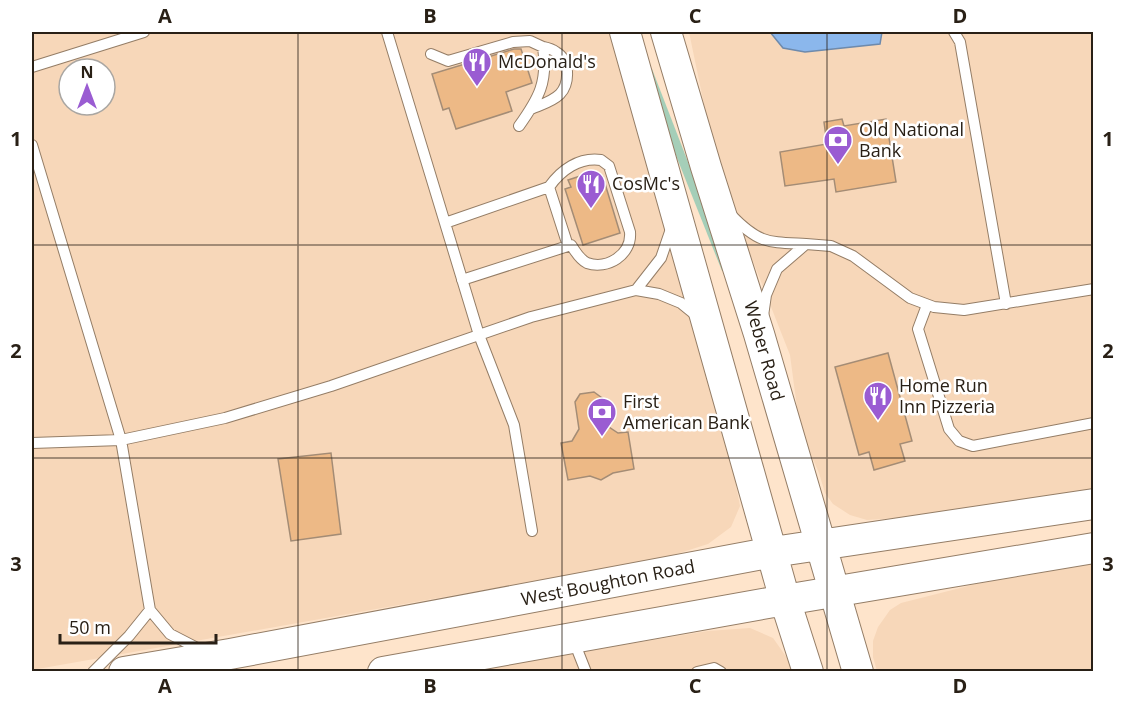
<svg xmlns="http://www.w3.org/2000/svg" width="1125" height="703" viewBox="0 0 1125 703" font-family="'Open Sans',sans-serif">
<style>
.built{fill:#f7d7b9;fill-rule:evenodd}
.green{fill:#a5ceb8}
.water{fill:#8bb7ec;stroke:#6e8aac;stroke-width:1.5}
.building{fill:#edb986;stroke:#a48c75;stroke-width:1.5}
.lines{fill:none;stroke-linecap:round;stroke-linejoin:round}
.service-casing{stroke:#947d66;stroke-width:12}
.secondary-casing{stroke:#947d66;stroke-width:32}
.service{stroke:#fff;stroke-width:10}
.secondary{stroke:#fff;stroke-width:30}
.grid{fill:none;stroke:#292016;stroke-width:1.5;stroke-opacity:0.55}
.labels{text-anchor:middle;stroke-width:5;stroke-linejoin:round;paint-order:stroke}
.poi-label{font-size:18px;fill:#292016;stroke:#fff;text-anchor:start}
.street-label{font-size:18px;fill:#292016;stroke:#fff}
.neatline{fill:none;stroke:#292016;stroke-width:2}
.grid-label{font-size:20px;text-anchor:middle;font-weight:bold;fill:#292016}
</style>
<rect width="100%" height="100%" fill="#fee4cb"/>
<!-- built -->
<path class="built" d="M 32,32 L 610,32 L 729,449 L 740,506 L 731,527 L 708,544 L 664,558 L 32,670 ZM 69,69 L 105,69 L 105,105 L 69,105 Z
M 689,32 L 1093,32 L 1093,491 L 941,515 L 867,520 L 850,515 L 833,504 L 825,493 L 819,473 L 800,430 L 790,355 L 730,203 L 712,143 Z
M 1093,564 L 1093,671 L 877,671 L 873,657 L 873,641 L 878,627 L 890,610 L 901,603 L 976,584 Z
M 750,628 L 773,638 L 792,665 L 795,672 L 457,672 L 708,631 Z"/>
<!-- green -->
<path class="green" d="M 652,69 L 700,193 L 725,271 L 722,271 L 673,148 L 649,70 Z"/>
<!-- water -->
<path class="water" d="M 770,32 L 882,32 L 880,44 L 805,52 L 783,48 Z"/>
<!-- building -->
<path class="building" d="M 514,49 L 521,49 L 532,83 L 506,92 L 512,111 L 456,129 L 449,108 L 443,110 L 432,74 Z
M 842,119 L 844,126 L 886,119 L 896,182 L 836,192 L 834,179 L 785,186 L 780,152 L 827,144 L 824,122 Z
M 593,172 L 596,179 L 603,177 L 620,233 L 583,245 L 565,189 L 571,187 L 568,180 Z
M 888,353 L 912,441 L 900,444 L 905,461 L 874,470 L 869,452 L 859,455 L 835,367 Z
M 594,392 L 602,398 L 606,425 L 618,433 L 628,432 L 634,469 L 613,473 L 601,480 L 590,476 L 568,480 L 561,443 L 572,441 L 579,429 L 575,402 L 580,394 Z
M 331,453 L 341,534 L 291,541 L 278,459 Z"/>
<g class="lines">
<!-- service casing -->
<g class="service-casing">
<path id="service" d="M 387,32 L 479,335 L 514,425 L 532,531
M 954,32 L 960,42 L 1006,304
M 431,54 L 448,61 L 513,42 L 530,41 L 543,47 C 548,82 539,98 519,126
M 32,67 L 144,32
M 531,109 C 540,105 552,102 560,94 C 570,83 570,60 556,52 C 552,49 548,48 543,47
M 32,145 L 121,440 L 150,610
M 731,215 C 759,244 768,242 806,244 L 777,269 L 766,295 L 763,316
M 445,223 L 549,187 C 561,170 579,157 601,160 L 609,166 L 630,232 C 632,255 607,270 587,263 C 579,259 576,252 571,245 L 568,246 L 549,187
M 806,244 L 831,246 L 853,256 L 910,298 L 934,307 L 964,310 L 1094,289
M 462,280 L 568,246
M 636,290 L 661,258 L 671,229
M 927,305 L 918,329 L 949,429 L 959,441 L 973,446 L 1094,423
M 32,443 L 121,440 L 225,418 L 331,386 L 531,317 L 636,290 L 659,294 L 681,303 L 697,316
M 573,639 L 586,672
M 93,672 L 129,636 L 150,610 L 170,634 L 203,651
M 697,672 L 714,668 L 721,672"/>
</g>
<!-- secondary casing -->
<g class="secondary-casing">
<path id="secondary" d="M 625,32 L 785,600 L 808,672
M 666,32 L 706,167 L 759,334 L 858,672
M 124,672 L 230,654 L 773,552 L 1094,504
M 383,672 L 785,600 L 1094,548"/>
</g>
<!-- service -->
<use href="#service" class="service"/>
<!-- secondary -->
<use href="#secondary" class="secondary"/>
</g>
<!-- grid -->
<path class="grid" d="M 298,32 L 298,672M 562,32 L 562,672M 827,32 L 827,672M 32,245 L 1094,245M 32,458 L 1094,458"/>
<!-- icons -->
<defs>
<g id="restaurant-pin" transform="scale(1.5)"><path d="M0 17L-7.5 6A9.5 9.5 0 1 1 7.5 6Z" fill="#9a5cd2" stroke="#fff"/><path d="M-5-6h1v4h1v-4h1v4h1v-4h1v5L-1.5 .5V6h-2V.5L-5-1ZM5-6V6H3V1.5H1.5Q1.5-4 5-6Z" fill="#fff"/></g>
<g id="bank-pin" transform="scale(1.5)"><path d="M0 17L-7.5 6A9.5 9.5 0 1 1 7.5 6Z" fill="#9a5cd2" stroke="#fff"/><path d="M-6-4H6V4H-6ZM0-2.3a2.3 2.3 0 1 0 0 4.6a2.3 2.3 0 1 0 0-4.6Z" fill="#fff"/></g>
</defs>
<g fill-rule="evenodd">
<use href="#restaurant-pin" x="477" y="62"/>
<use href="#bank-pin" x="838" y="140"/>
<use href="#restaurant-pin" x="591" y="184"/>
<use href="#restaurant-pin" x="878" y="396"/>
<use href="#bank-pin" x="602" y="412"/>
</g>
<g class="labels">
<!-- poi labels -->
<g class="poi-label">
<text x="498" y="68">McDonald's</text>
<text x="859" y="136">Old National<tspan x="859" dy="21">Bank</tspan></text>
<text x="612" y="190">CosMc's</text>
<text x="899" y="392">Home Run<tspan x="899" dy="21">Inn Pizzeria</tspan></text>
<text x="623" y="408">First<tspan x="623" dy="21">American Bank</tspan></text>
</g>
<!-- street labels -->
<g class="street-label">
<text transform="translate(764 351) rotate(74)" y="6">Weber Road</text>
<text transform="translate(608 583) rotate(-11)" y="6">West Boughton Road</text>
</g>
</g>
<!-- border -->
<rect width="1125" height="703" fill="none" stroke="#ffffff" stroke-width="66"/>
<!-- north arrow -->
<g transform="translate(87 87)"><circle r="28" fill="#ffffff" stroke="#a9a6a2" stroke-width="1.5"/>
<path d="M0-4.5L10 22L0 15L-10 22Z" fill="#9a5cd2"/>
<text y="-9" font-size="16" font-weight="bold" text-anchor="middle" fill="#292016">N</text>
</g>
<!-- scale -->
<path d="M60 634v9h156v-9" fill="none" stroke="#292016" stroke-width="3"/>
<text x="69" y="634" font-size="18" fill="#292016" stroke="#ffffff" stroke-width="4.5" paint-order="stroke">50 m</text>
<rect x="33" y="33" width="1059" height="637" class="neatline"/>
<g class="grid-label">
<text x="165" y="23">A</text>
<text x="430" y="23">B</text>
<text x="695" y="23">C</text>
<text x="960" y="23">D</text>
<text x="16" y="146">1</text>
<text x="1108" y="146">1</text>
<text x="16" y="358">2</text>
<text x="1108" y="358">2</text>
<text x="16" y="571">3</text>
<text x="1108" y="571">3</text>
<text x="165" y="693">A</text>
<text x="430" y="693">B</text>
<text x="695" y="693">C</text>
<text x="960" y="693">D</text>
</g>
</svg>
